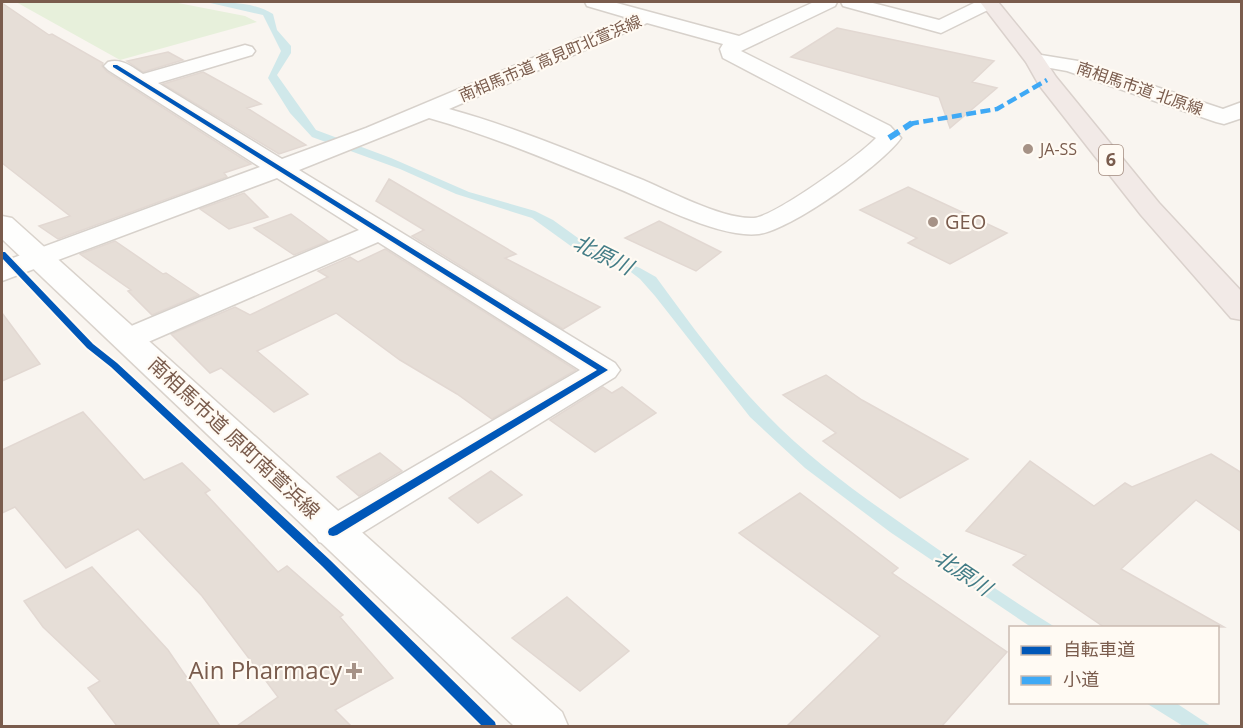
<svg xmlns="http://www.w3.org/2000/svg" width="1243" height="728" viewBox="0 0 1243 728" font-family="'Open Sans','Noto Sans JP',sans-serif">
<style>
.green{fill:#e7f0db}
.water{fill:#d0e8ea}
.building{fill:#e6ded7;stroke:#e2d8d2;stroke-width:1.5}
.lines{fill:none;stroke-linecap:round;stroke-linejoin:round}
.street-casing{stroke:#d7d1cb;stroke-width:3}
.secondary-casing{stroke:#d9d2cb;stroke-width:3}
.highway-casing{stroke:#dad1cc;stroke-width:3}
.street{fill:#fefefd;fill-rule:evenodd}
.secondary{fill:#fefefd;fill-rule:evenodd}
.highway{fill:#f2eae7;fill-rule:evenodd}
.quiet-far1{stroke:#3fa9f5;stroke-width:4.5;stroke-dasharray:10 4.5;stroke-linecap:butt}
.quiet{stroke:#3fa9f5;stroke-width:6;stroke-dasharray:12 6;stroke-linecap:butt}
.cycleway-casing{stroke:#fffaf3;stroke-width:4}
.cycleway{fill:#0057b8;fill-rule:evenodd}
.poi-dot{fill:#a69286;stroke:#fffaf3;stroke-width:2}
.labels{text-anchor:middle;stroke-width:4.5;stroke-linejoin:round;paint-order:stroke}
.far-street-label{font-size:16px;fill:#7a5c4d;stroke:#fffaf3}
.far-poi-label{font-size:16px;fill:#7a5c4d;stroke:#fffaf3;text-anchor:start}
.shield{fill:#fffaf3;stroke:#a28b7f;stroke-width:1.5}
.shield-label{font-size:18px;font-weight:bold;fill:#7a5c4d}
.poi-label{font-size:20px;fill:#7a5c4d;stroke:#fffaf3;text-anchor:start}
.street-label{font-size:20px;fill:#7a5c4d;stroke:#fffaf3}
.water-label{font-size:21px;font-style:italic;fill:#437c86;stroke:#fffaf3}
.near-poi-label{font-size:24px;fill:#7a5c4d;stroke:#fffaf3;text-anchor:end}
</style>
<rect width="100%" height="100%" fill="#f9f5f0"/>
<!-- green -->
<path class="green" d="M 16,2 L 173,2 L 245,16 L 257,22 L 120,60 Z"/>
<!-- water -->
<path class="water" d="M 206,2 C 227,2 254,2 273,14 L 277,30 L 291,46 L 291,53 L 277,75 L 316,130 L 391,158 L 469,192 L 535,211 L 553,220 L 596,251 L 640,268 L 656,277 C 691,325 726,373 767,415 C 810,460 862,496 912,531 C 959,564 1006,597 1055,627 L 1031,627 L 890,532 L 805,468 L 750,417 L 655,296 L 640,279 L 627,269 L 586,257 L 532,218 L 456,194 L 400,169 L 312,137 L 290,113 L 268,78 L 281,51 L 263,15 Z
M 1146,703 L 1176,703 L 1211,726 L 1183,726 Z"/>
<!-- building -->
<path class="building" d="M 2,3 L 49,35 L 52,34 L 103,63 L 102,66 L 107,72 L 251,164 L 224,173 L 227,177 L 58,239 L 39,226 L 70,216 L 2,163 Z
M 837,28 L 994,61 L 972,82 L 997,88 L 950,128 L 939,97 L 791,57 Z
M 168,52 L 183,60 L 143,72 L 127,61 Z
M 203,72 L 261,104 L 247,108 L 306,145 L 279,154 L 163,84 Z
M 389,179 L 516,254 L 505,258 L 600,307 L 563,329 L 412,236 L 424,230 L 376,201 Z
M 908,187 L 1007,233 L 950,264 L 908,243 L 917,238 L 860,210 Z
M 244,193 L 268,217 L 229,229 L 200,209 Z
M 291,214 L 328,241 L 294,255 L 254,228 Z
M 659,221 L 721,252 L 696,271 L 625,238 Z
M 115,241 L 163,274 L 166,273 L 199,295 L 152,315 L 128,291 L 131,290 L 80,254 Z
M 385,249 L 576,370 L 492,419 L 457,394 L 400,360 L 336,313 L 257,351 L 308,394 L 274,412 L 221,368 L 210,373 L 171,334 L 235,307 L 250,315 L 328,277 L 318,271 L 350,257 L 358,262 Z
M 2,313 L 40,364 L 2,381 Z
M 826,375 L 862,400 L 968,459 L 900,498 L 823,441 L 836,433 L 783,395 Z
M 603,387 L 612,393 L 622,387 L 656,413 L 595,452 L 550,420 Z
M 83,412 L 144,480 L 182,463 L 210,490 L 205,493 L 278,572 L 287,566 L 343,615 L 340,617 L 393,678 L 335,710 L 351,726 L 237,726 L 278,697 L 202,596 L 138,529 L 66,568 L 15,507 L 2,513 L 2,450 Z
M 380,453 L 402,471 L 359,496 L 337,477 Z
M 1211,454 L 1242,473 L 1242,532 L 1196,500 L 1121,569 L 1224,627 L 1104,627 L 1013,565 L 1026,555 L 966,531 L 1030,461 L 1094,506 L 1125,483 L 1132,487 Z
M 491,471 L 522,495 L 478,523 L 449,498 Z
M 800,493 L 898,568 L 892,573 L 1007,652 L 942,726 L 787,726 L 880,636 L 739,533 Z
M 92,567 L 168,650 L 220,726 L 117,726 L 88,688 L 100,681 L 43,627 L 24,601 Z
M 567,597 L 629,651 L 580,691 L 512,638 Z"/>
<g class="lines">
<!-- street casing -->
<g class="street-casing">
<path id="street" d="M 585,2 L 613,2 L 739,36 L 814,2 L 837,2 L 835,6 L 741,51 L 890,126 L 901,138 C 883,164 791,230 759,234 C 721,239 653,203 617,188 C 555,163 493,136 429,118 L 299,170 L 615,363 L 620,370 L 615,377 L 347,542 L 333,546 L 319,542 L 313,532 L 319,522 L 580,370 L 378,242 L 139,346 L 128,349 L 117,346 L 112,339 L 117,332 L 359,230 L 277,178 L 2,281 L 2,262 L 260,167 L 108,70 L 104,66 L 108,62 C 122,58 132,67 143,74 L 238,47 L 245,45 L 252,47 L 255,51 L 252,55 L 158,83 L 282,159 L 366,128 L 628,18 L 587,6 ZM 647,23 L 723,44 L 720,49 L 723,58 L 876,138 C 860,155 775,216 754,218 C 723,220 668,190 638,178 C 576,153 514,127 449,109 Z
M 841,2 L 869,2 L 939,20 L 976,2 L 998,2 L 996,6 L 941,33 L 843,6 Z
M 1035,54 L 1078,61 L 1223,109 L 1242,102 L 1242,118 L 1224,124 L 1216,122 L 1067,71 L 1028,64 L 1025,60 L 1028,56 Z"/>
</g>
<!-- secondary casing -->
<g class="secondary-casing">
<path id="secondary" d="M 2,216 L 12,218 L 562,712 L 568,726 L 514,726 L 2,239 Z"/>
</g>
<!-- highway casing -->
<g class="highway-casing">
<path id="highway" d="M 980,2 L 998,2 L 1042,56 L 1056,77 L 1159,203 L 1242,292 L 1242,320 L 1231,318 L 1141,215 L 1039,85 L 1026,62 Z"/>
</g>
<!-- street -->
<use href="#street" class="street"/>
<!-- secondary -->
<use href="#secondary" class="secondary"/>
<!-- highway -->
<use href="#highway" class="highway"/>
<!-- quiet-far1 -->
<path class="quiet-far1" d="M 909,124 L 997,109 L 1047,80"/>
<!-- quiet -->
<path class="quiet" d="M 889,138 L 912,123"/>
<!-- cycleway casing -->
<g class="cycleway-casing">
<path id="cycleway" d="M 113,65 L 117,65 L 608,370 L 337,535 L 333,536 L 329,535 L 328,532 L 329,529 L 597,370 L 113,67 Z
M 2,252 L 5,252 L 93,344 L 117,363 L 330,560 L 495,722 L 496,726 L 482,726 L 322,566 L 111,367 L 87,348 L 2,258 Z"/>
</g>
<!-- cycleway -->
<use href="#cycleway" class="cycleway"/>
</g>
<!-- markers -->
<g class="poi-dot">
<circle cx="1028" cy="149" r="6"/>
<circle cx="933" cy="222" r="6"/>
<path d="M351 662h6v6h6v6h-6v6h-6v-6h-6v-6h6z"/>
</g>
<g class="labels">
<!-- far-street labels -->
<g class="far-street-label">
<text transform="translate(550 58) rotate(-23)" y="6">南相馬市道 高見町北萱浜線</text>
<text transform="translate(1140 88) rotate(19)" y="6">南相馬市道 北原線</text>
</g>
<!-- far-poi labels -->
<g class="far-poi-label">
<text x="1040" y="155">JA-SS</text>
</g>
<!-- shield labels -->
<rect class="shield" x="1099" y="145" width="24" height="30" rx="4.5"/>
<g class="shield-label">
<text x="1111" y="166">6</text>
</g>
<!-- poi labels -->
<g class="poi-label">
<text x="945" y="229">GEO</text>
</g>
<!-- street labels -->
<g class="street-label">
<text transform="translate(234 438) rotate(43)" y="7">南相馬市道 原町南萱浜線</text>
</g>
<!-- water labels -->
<g class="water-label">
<text transform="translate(603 255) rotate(26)" y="7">北原川</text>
<text transform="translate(963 573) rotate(34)" y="7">北原川</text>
</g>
<!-- near-poi labels -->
<g class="near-poi-label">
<text x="342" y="679">Ain Pharmacy</text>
</g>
</g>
<!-- border -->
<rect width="1243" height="728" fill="none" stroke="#7a5c4d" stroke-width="6"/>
<!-- legend -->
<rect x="1009" y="626" width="210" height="78" fill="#fffaf3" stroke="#cabbb1" stroke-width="1.5"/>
<rect x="1021" y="646" width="30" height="9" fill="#0057b8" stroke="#cabbb1" stroke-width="1.5"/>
<text x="1063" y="656" font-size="18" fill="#7a5c4d">自転車道</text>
<rect x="1021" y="676" width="30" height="9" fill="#3fa9f5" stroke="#cabbb1" stroke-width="1.5"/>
<text x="1063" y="686" font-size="18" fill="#7a5c4d">小道</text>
</svg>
